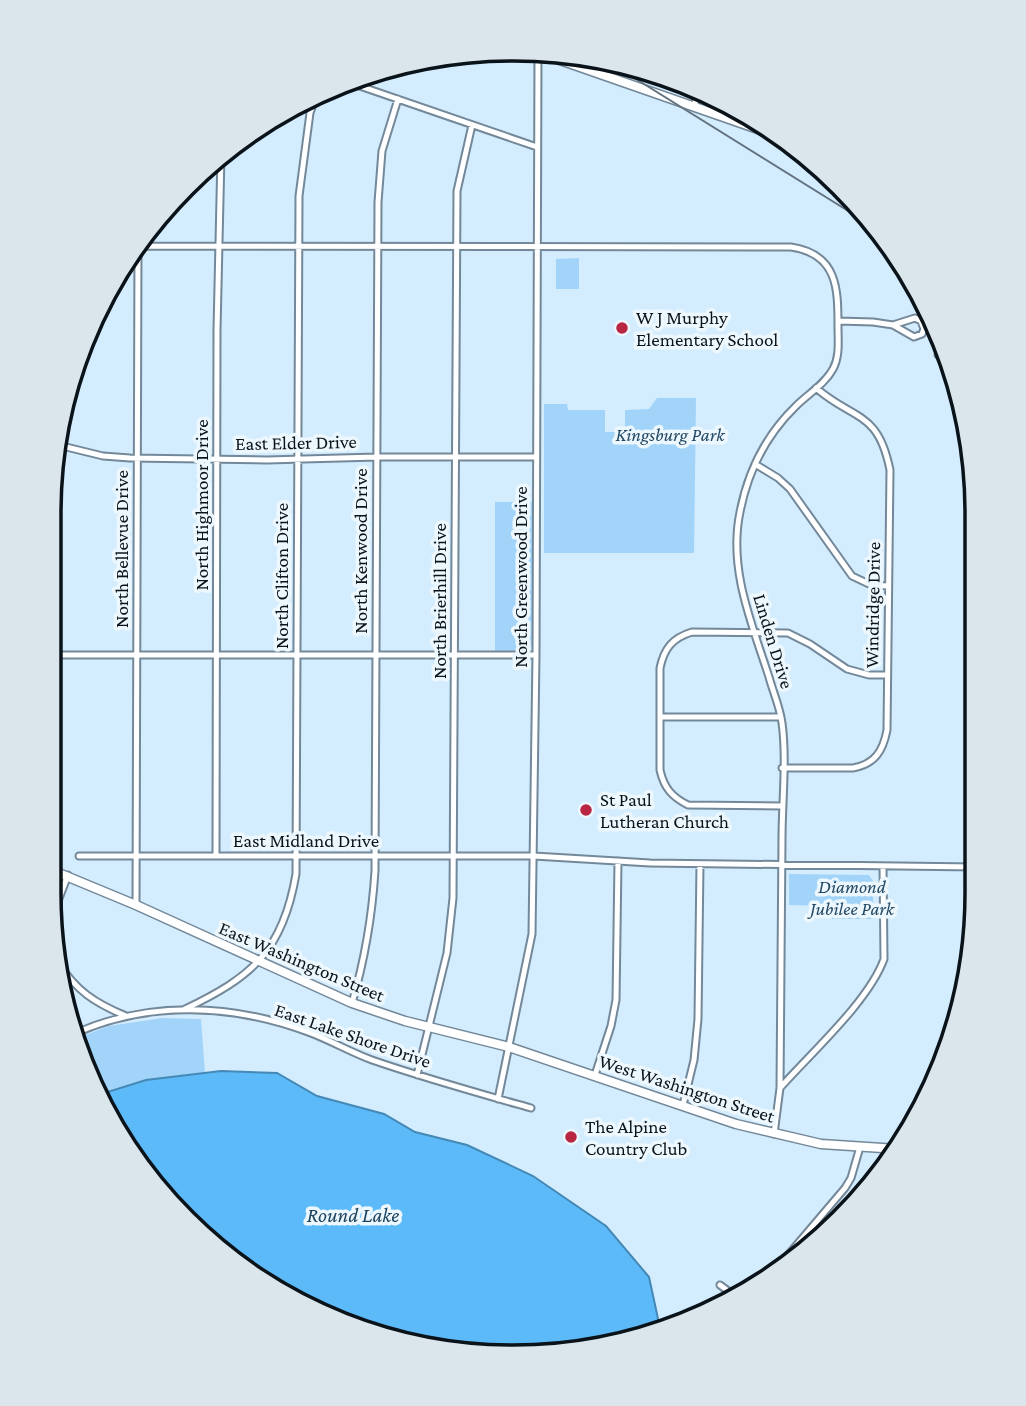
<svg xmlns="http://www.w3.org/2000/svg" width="1026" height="1406" viewBox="0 0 1026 1406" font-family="'Crimson Pro',serif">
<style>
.green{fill:#a2d4f9}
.water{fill:#5dbaf8;stroke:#4488b5;stroke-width:2}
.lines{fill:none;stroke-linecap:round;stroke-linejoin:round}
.street-casing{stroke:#738899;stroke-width:9}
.secondary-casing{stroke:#738899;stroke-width:11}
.street{stroke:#fff;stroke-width:5}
.secondary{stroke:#fff;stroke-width:8}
.rail{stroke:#62727e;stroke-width:2}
.poi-dot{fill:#b82641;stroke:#edf7fe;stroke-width:2.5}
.labels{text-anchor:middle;stroke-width:7;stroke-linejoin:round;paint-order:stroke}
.poi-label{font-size:19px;fill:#0a1319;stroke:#edf7fe;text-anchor:start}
.park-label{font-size:19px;font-style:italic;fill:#224863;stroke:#edf7fe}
.street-label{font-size:19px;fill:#0a1319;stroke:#edf7fe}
.water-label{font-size:21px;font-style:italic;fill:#1c435d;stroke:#edf7fe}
.rim{fill:none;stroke:#0a1319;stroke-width:3.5}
</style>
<rect width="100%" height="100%" fill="#d3ecfe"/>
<!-- green -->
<path class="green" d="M 579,258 L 579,289 L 556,289 L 556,259 Z
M 657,398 L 696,398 L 694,553 L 544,553 L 544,404 L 567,404 L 568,410 L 605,410 L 605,432 L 625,432 L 625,410 L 649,409 Z
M 495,502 L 532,502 L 532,645 L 524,653 L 495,653 Z
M 789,874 L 869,875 L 873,881 L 873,919 L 832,919 L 832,906 L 789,905 Z
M 162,1018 L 201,1019 L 205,1073 L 146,1080 L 103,1093 L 80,1037 L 109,1026 Z"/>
<!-- water -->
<path class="water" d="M 221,1071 L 277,1073 L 317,1096 L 384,1114 L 415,1132 L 467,1145 L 533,1176 L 606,1226 L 649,1277 L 660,1328 L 680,1314 L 689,1322 L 573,1353 L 452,1353 L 308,1309 L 207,1242 L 127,1150 L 101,1094 L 146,1080 Z"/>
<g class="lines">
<!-- street casing -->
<g class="street-casing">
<path id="street" d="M 348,82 L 537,147
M 692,87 L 696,94 L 695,107
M 136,246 L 791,247 C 838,254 838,289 838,327 C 838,341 840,356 833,369 C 825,384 808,394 796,406 C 766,435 748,471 740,512 C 728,569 752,624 769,677 C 773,692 780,707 782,723 C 787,759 782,802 782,839 C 781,922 781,1005 780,1088 L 774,1134
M 838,321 L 873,322 L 893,325 L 914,337 L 922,334 L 924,329 L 921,321 L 915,318 L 893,325
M 938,355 L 949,362
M 58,445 L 103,456 L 130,458 L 267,460 L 377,457 L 536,457
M 755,464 L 778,478 L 790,489 L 852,576 L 871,585 L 888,586
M 49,655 L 536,655
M 660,717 L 781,717
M 782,768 L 853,768 C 875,764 883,751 887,730 L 890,470 C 878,410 854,421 816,388
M 782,806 L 688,805 C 672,797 664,788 660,770 L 660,668 C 664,649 672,638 692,632 L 788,633 L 810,644 L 847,669 L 869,675 L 887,675
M 79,856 L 534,856 L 650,863 L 976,867
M 216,856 L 217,330 L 221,155
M 972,867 L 974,612
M 136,905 L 138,243
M 52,917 L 68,875
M 58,962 C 76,991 95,1003 126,1016
M 352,1003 C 365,959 372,917 375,871 L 378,202 L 382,151 L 398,99
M 185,1009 C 252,977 283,951 296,874 L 299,196 L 310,113 L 317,93
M 74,1034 C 148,1000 233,1004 308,1032 C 330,1040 350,1052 372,1060 C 424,1078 478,1093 531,1108
M 417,1075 L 447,953 L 453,898 L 457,191 L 472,125
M 595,1075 L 611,1026 L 616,1000 L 618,861
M 780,1088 C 811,1053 869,1001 884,959 L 883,867
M 498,1099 L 532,934 L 536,655 L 538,52
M 683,1105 L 694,1060 L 698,1019 L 700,864
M 888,1163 L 889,1149
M 772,1274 L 845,1188 L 851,1178 L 860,1147
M 720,1285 L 735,1296"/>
</g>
<!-- secondary casing -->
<g class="secondary-casing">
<path id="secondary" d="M 537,52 L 781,137
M 49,869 L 136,905 L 352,1003 L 405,1021 L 509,1047 L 736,1124 L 821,1144 L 898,1149"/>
</g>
<!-- street -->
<use href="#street" class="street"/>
<!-- secondary -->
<use href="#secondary" class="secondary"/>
<!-- rail -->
<path class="rail" d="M 607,61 L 882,232"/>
</g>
<!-- markers -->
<g class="poi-dot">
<circle cx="622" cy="328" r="7"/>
<circle cx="586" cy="810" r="7"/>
<circle cx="571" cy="1137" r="7"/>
</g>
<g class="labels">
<!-- poi labels -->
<g class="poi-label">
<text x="636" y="324">W J Murphy<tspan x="636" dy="22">Elementary School</tspan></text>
<text x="600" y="806">St Paul<tspan x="600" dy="22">Lutheran Church</tspan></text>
<text x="585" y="1133">The Alpine<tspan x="585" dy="22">Country Club</tspan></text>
</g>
<!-- park labels -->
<g class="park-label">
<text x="670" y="441">Kingsburg Park</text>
<text x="852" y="893">Diamond<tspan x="852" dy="22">Jubilee Park</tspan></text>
</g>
<!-- street labels -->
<g class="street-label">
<text transform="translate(296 442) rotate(-1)" y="7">East Elder Drive</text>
<text transform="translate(201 505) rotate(-90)" y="7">North Highmoor Drive</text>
<text transform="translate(121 549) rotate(-90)" y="7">North Bellevue Drive</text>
<text transform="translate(360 551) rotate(-90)" y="7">North Kenwood Drive</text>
<text transform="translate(281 576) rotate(-90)" y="7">North Clifton Drive</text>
<text transform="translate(520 577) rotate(-90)" y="7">North Greenwood Drive</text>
<text transform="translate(439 601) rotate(-90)" y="7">North Brierhill Drive</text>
<text transform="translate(872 605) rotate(-89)" y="7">Windridge Drive</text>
<text transform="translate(774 641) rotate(73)" y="7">Linden Drive</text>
<text x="306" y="847">East Midland Drive</text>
<text transform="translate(302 961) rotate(23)" y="7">East Washington Street</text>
<text transform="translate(353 1035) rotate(19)" y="7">East Lake Shore Drive</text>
<text transform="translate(687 1088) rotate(18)" y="7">West Washington Street</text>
</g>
<!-- water labels -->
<g class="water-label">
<text x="353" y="1222">Round Lake</text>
</g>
</g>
<!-- crop -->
<path d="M0 0H1026V1406H0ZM513 61H513A452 452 0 0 1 965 513V893A452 452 0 0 1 513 1345H513A452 452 0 0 1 61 893V513A452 452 0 0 1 513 61Z" fill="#dbe5ec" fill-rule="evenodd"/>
<path class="rim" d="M513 61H513A452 452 0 0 1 965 513V893A452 452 0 0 1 513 1345H513A452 452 0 0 1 61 893V513A452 452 0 0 1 513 61Z"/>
</svg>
